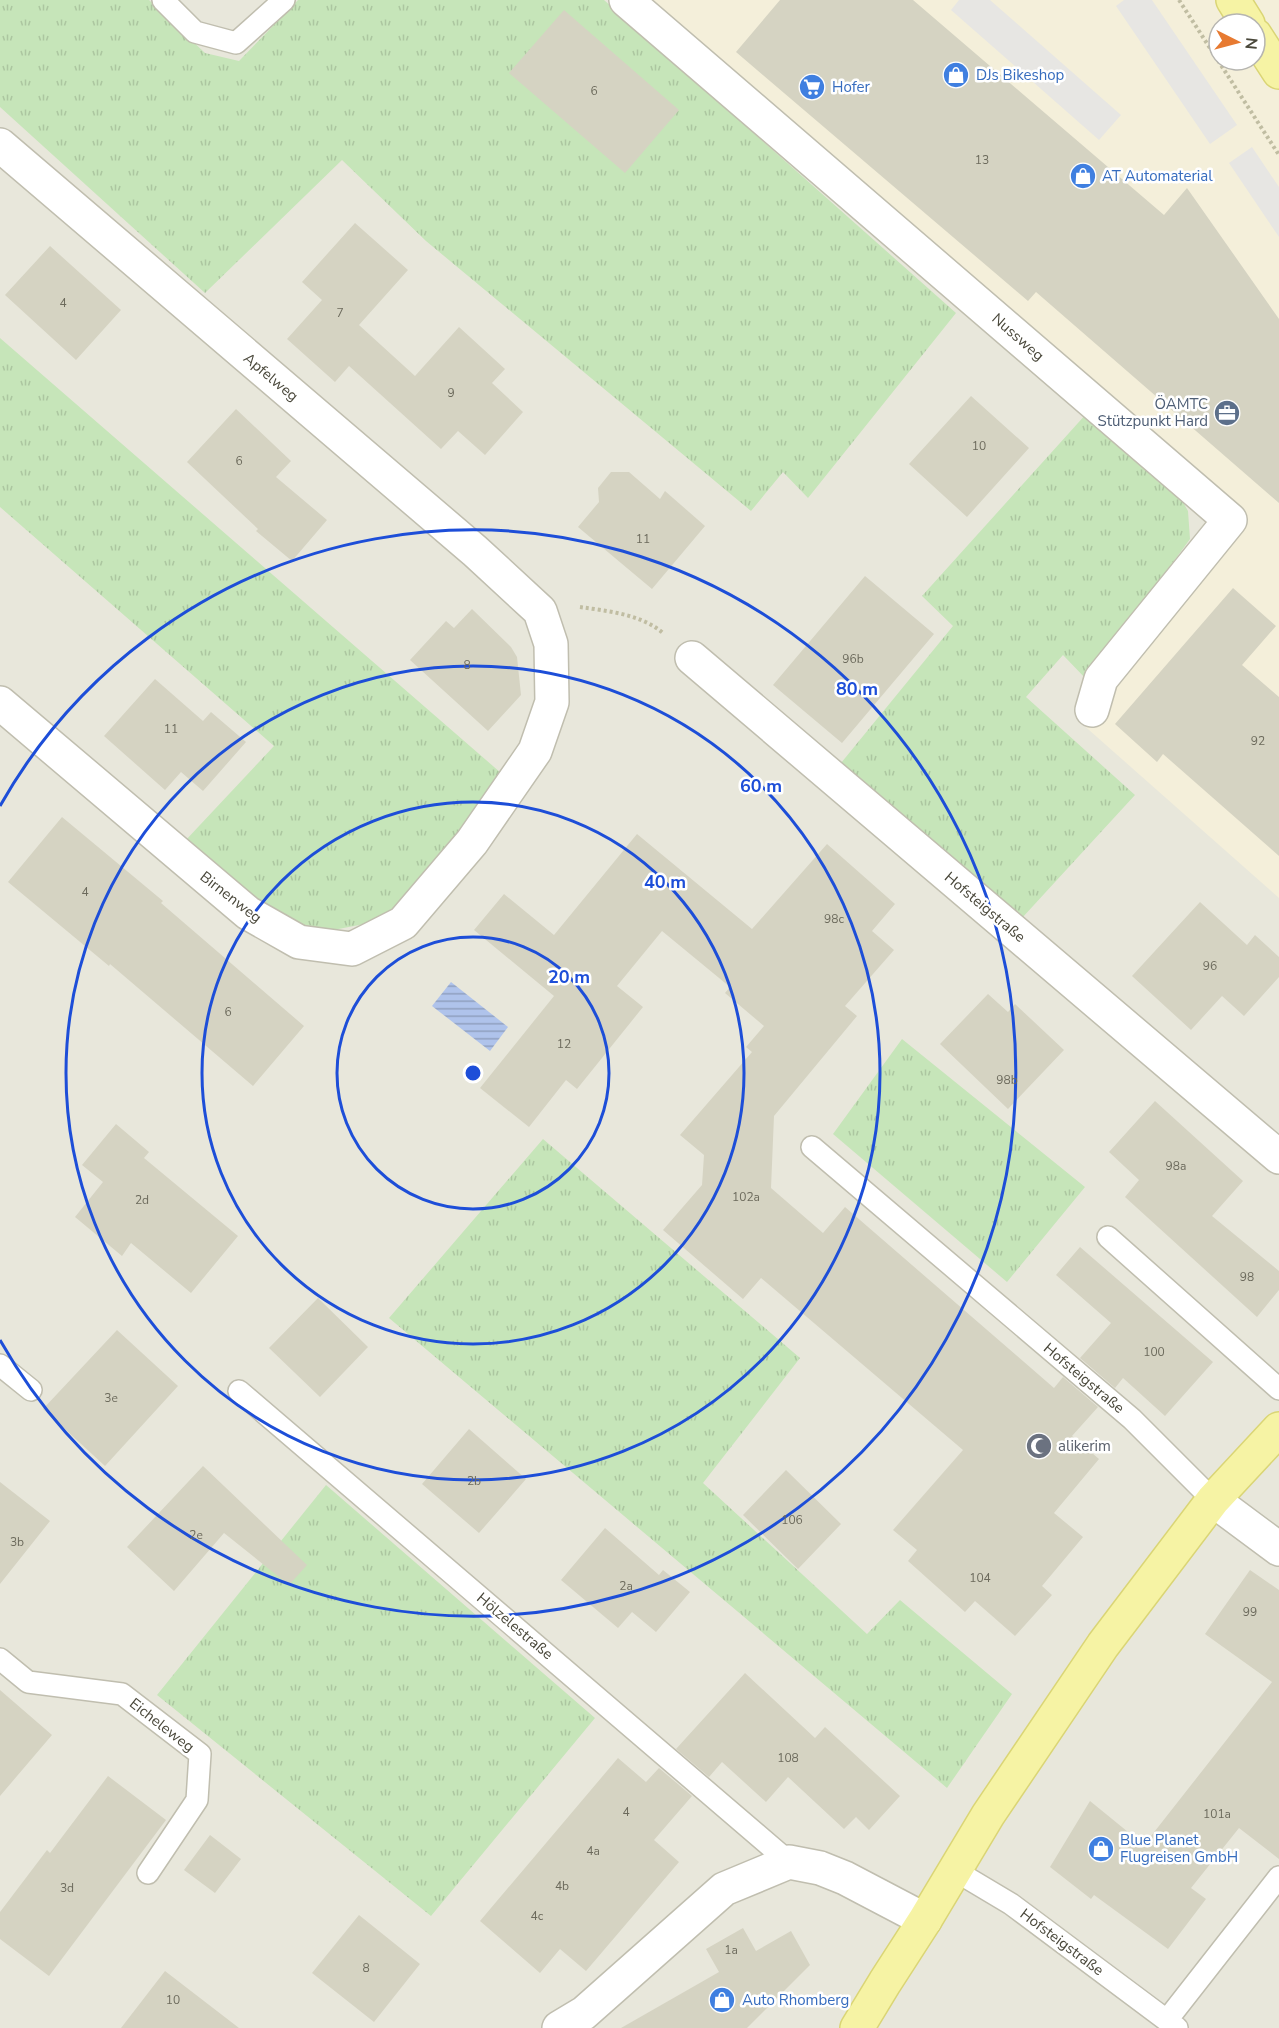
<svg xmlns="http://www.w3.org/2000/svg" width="1279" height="2028" viewBox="0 0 1279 2028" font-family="'Nunito Sans',sans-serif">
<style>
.residential{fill:#e8e7db;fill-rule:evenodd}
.commercial{fill:#f4efda;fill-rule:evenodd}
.grass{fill:url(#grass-tufts)}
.parking{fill:#e7e6e3}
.water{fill:url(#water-rules)}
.building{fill:#d5d3c2}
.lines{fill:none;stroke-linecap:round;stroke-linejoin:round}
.service-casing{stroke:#c0beaf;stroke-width:24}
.minor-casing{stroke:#c0beaf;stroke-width:36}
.primary-casing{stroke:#dad575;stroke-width:36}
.path{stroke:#c0bda2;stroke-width:4;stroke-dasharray:3 3;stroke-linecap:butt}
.service{stroke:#fff;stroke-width:21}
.minor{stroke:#fff;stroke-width:33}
.primary{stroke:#f6f3a4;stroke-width:33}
.ring{fill:none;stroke:#1d4ed8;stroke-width:3}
.labels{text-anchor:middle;stroke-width:5;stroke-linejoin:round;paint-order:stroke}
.number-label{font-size:12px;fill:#6c6a5c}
.shop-label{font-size:15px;fill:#366cbe;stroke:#fff;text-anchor:start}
.street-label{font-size:15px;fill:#49473a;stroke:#fff}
.service-label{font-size:15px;fill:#4e5e75;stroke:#fff;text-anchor:end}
.worship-label{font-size:15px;fill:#5b616d;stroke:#fff;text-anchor:start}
.centre{fill:#1d4ed8;stroke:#fff;stroke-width:3}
.ring-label{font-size:18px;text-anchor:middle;font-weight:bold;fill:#1d4ed8;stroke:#fff;stroke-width:5;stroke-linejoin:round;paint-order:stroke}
</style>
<defs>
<pattern id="grass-tufts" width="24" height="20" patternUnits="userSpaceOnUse" patternTransform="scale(1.5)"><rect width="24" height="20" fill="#c6e5b9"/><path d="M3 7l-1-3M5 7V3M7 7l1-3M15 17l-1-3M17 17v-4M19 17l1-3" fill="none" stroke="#acc6a0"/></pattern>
<pattern id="water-rules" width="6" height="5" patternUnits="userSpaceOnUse" patternTransform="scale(1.5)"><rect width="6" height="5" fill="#afc3eb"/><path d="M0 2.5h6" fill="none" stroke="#90a0bf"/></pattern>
</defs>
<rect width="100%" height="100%" fill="#f5f4ec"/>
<!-- residential -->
<path class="residential" d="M 0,0 L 1279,0 L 1279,2028 L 0,2028 ZM 1219,24 L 1255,24 L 1255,60 L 1219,60 Z"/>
<!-- commercial -->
<path class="commercial" d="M 609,0 L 1279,0 L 1279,898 L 1080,722 L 1232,531 L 1002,343 ZM 1219,24 L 1255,24 L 1255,60 L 1219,60 Z"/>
<!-- grass -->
<path class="grass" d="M 0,0 L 149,0 L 205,53 L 239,61 L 298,0 L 604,0 L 956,313 L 808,498 L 783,472 L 751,511 L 426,241 L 342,160 L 205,293 L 0,107 Z
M 0,338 L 501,773 L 429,873 L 380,921 L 328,931 L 279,919 L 184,842 L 274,746 L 0,507 Z
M 1087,413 L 1175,488 L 1188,511 L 1190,539 L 1087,680 L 1063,655 L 1026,697 L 1135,795 L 1022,918 L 841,763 L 953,626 L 922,596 Z
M 902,1039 L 1085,1187 L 1007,1282 L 833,1134 Z
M 543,1139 L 800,1358 L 703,1483 L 867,1634 L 900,1600 L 1012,1694 L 947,1788 L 389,1318 Z
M 326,1485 L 595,1718 L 431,1916 L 157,1695 Z"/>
<!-- parking -->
<path class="parking" d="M 959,0 L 990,0 L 1121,115 L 1099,140 L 951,10 Z
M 1124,0 L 1152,0 L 1237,125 L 1210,144 L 1116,6 Z
M 1252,147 L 1279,187 L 1279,237 L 1229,163 Z"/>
<!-- water -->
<path class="water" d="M 451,982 L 508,1027 L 490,1051 L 432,1006 Z"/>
<!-- building -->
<path class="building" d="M 780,0 L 913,0 L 1164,215 L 1187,188 L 1279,319 L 1279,503 L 1036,292 L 1028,301 L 736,52 Z
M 564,10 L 679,110 L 625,173 L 509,73 Z
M 355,223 L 408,270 L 359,325 L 415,376 L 459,327 L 505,369 L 492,383 L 523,412 L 485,455 L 458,431 L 441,449 L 349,366 L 335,382 L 287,339 L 322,300 L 302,282 Z
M 50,246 L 121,310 L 76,360 L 5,295 Z
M 971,396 L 1029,448 L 967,517 L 909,464 Z
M 236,409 L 291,461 L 276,477 L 327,520 L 292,561 L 256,531 L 258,529 L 187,462 Z
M 611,472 L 629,472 L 660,499 L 665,491 L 705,526 L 652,589 L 578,527 L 599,502 L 598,488 Z
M 865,576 L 934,634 L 842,743 L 773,685 Z
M 1233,588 L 1276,626 L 1242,665 L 1279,697 L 1279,856 L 1163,754 L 1157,762 L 1115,724 Z
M 472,609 L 511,647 L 517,657 L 521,695 L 488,731 L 410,660 L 446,621 L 454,628 Z
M 155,679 L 203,721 L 211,712 L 246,742 L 203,791 L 181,772 L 165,790 L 104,736 Z
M 62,817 L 163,901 L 161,903 L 304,1026 L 253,1086 L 110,964 L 109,966 L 8,882 Z
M 637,834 L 752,929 L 827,844 L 895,904 L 872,931 L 894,950 L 845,1006 L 857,1016 L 774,1116 L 771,1188 L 823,1233 L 845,1207 L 1054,1388 L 1063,1377 L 1098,1407 L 1072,1436 L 1099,1459 L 1054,1513 L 1083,1537 L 1042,1586 L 1052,1595 L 1015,1636 L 975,1601 L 965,1612 L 908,1561 L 917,1550 L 893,1530 L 963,1450 L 761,1278 L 743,1299 L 663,1230 L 702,1185 L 704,1155 L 680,1135 L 752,1052 L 746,1047 L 764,1026 L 725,993 L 730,987 L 662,931 L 617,986 L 643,1007 L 577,1089 L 566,1080 L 529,1127 L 480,1088 L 554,996 L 474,930 L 504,894 L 554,935 Z
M 1200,902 L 1247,945 L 1255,935 L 1279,957 L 1279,977 L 1244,1016 L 1222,996 L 1191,1030 L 1132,976 Z
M 988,994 L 1008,1012 L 1015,1004 L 1064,1050 L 1008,1109 L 940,1044 Z
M 1155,1101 L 1243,1181 L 1212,1216 L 1279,1271 L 1279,1290 L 1257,1317 L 1125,1197 L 1139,1180 L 1109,1152 Z
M 116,1124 L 149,1152 L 144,1158 L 238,1236 L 191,1293 L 131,1243 L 122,1256 L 75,1217 L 103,1182 L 82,1165 Z
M 1080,1247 L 1213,1362 L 1165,1416 L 1123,1378 L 1115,1388 L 1080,1358 L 1111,1323 L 1056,1275 Z
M 318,1298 L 368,1347 L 320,1397 L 269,1348 Z
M 117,1330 L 178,1386 L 105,1466 L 43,1409 Z
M 469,1429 L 526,1479 L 479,1533 L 422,1484 Z
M 203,1466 L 307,1565 L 289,1585 L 224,1533 L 174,1591 L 127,1547 Z
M 786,1470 L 841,1524 L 798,1569 L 743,1515 Z
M 0,1482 L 50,1521 L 0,1584 Z
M 605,1528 L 659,1575 L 663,1570 L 690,1592 L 656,1632 L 632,1612 L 618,1628 L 561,1580 Z
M 1250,1570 L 1279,1590 L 1279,1859 L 1239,1828 L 1191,1888 L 1206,1899 L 1168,1949 L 1094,1895 L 1091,1899 L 1050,1867 L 1090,1801 L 1144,1845 L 1272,1682 L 1205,1634 Z
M 745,1673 L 815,1738 L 825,1727 L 900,1796 L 869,1830 L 856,1817 L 844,1829 L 788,1777 L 766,1802 L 722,1762 L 709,1777 L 676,1749 Z
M 0,1690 L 52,1735 L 0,1796 Z
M 618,1758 L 646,1782 L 659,1768 L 692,1796 L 654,1840 L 679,1862 L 586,1971 L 560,1949 L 540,1973 L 480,1921 Z
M 108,1776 L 166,1820 L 49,1976 L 0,1939 L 0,1912 L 47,1850 L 50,1853 Z
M 210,1835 L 241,1859 L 215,1893 L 184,1870 Z
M 359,1915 L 420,1964 L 374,2022 L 312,1973 Z
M 743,1928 L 756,1951 L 791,1931 L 810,1965 L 747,2028 L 621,2028 L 719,1972 L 706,1949 Z
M 165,1971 L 239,2028 L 121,2028 Z"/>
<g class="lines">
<!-- service casing -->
<g class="service-casing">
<path id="service" d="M 163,0 L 195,32 L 236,43 L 284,0
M 812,1147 L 1132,1419 L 1213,1500
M 1108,1237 L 1279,1389
M 0,1365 L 31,1390
M 239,1391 L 789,1862
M 0,1659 L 28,1682 L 122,1694 L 200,1754 L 197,1800 L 148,1873
M 954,1870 L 1011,1904 L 1177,2028
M 1167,2020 L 1279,1877"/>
</g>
<!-- minor casing -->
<g class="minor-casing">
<path id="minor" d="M 626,0 L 1230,520 L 1101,679 L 1092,710
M 0,145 L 475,551 L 540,611 L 551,644 L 552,702 L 535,751 L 472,842 L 403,923 L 352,949 L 299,942 L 248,913 L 0,703
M 692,658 L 1279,1157
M 1213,1500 L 1279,1549
M 559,2028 L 584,2013 L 724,1889 L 789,1862 L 820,1868 L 845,1878 L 925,1920"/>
</g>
<!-- primary casing -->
<g class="primary-casing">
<path id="primary" d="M 1233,0 L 1248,24
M 1255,35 L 1279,72
M 857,2028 L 885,1982 L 925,1920 L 988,1815 L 1103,1645 L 1213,1500 L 1279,1429"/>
</g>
<!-- path -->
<path class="path" d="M 1179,0 L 1279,155
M 580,607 C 607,611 641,614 663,633"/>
<!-- service -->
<use href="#service" class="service"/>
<!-- minor -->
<use href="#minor" class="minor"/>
<!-- primary -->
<use href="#primary" class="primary"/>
</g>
<!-- distance rings -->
<g class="ring">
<circle cx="473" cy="1073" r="136"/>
<circle cx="473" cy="1073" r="271"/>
<circle cx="473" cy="1073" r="407"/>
<path d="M0 806A543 543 0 1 1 0 1340"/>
</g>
<!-- icons -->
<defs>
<g id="shop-disc" transform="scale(1.35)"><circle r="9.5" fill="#3f7fe0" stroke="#fff"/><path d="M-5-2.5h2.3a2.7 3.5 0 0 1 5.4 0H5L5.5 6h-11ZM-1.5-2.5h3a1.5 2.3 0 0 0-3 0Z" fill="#fff"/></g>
<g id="supermarket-disc" transform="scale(1.35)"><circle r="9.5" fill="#3f7fe0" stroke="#fff"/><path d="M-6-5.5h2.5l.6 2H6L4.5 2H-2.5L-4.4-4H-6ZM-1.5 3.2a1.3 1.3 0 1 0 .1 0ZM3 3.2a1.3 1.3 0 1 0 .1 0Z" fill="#fff"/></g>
<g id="office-disc" transform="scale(1.35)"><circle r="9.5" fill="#5c6f8a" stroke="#fff"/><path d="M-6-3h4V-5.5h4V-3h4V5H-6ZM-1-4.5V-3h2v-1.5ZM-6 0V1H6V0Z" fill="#fff"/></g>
<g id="mosque-disc" transform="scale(1.35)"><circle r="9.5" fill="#6b7280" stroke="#fff"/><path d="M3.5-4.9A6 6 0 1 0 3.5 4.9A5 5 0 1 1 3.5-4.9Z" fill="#fff"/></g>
</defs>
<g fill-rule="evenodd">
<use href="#shop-disc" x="956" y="75"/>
<use href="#supermarket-disc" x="812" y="87"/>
<use href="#shop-disc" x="1083" y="176"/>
<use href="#office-disc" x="1227" y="413"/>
<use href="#mosque-disc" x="1039" y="1446"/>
<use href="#shop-disc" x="1101" y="1849"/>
<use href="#shop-disc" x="722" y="2000"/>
</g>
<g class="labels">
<!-- number labels -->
<g class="number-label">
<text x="594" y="95">6</text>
<text x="982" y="164">13</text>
<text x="63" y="307">4</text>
<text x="340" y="317">7</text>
<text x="451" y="397">9</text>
<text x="979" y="450">10</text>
<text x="239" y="465">6</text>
<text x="643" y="543">11</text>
<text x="853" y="663">96b</text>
<text x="467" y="669">8</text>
<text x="171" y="733">11</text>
<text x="1258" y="745">92</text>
<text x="85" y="896">4</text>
<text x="834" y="923">98c</text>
<text x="1210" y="970">96</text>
<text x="228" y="1016">6</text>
<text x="564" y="1048">12</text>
<text x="1007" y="1084">98b</text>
<text x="1176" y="1170">98a</text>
<text x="746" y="1201">102a</text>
<text x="142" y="1204">2d</text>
<text x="1247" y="1281">98</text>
<text x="1154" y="1356">100</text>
<text x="111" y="1402">3e</text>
<text x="474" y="1485">2b</text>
<text x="792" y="1524">106</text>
<text x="196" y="1539">2e</text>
<text x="17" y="1546">3b</text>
<text x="980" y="1582">104</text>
<text x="626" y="1590">2a</text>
<text x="1250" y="1616">99</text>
<text x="788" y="1762">108</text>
<text x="626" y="1816">4</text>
<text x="1217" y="1818">101a</text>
<text x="593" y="1855">4a</text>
<text x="562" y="1890">4b</text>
<text x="67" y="1892">3d</text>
<text x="537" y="1920">4c</text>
<text x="731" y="1954">1a</text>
<text x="366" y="1972">8</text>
<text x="173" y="2004">10</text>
</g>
<!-- shop labels -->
<g class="shop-label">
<text x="976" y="80">DJs Bikeshop</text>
<text x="832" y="92">Hofer</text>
<text x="1102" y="181">AT Automaterial</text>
<text x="1120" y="1845">Blue Planet<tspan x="1120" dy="17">Flugreisen GmbH</tspan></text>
<text x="742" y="2005">Auto Rhomberg</text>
</g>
<!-- street labels -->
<g class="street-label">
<text transform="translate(1018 337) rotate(41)" y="5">Nussweg</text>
<text transform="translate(271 377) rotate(40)" y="5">Apfelweg</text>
<text transform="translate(231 897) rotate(38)" y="5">Birnenweg</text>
<text transform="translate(985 907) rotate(40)" y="5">Hofsteigstraße</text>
<text transform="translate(1084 1378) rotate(40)" y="5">Hofsteigstraße</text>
<text transform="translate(515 1626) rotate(40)" y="5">Hölzelestraße</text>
<text transform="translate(162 1725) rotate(38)" y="5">Eicheleweg</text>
<text transform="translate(1062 1942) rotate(37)" y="5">Hofsteigstraße</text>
</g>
<!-- service labels -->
<g class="service-label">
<text x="1208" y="409">ÖAMTC<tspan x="1208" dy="17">Stützpunkt Hard</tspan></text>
</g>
<!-- worship labels -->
<g class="worship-label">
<text x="1058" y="1451">alikerim</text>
</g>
</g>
<circle cx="473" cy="1073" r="9" class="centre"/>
<g class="ring-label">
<text x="857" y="695">80 m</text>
<text x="761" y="792">60 m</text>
<text x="665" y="888">40 m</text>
<text x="569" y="983">20 m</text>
</g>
<!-- north arrow -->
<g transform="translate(1237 42) rotate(96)"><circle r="28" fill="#ffffff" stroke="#b6b5b0" stroke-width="1.5"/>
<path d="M0-4.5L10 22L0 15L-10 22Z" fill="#e77a31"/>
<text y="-9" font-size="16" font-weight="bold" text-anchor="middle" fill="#49473a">N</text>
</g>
</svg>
